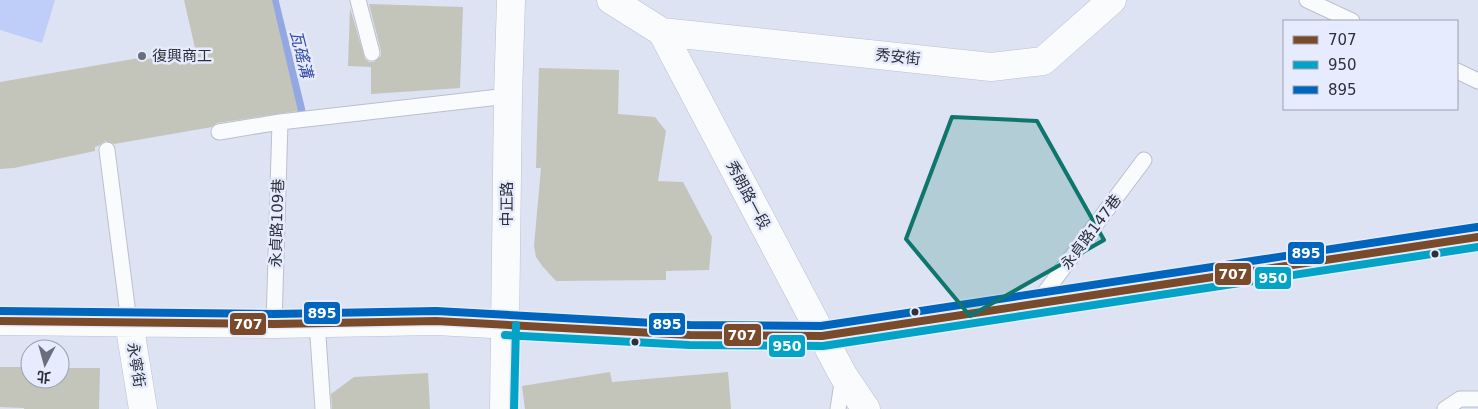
<svg xmlns="http://www.w3.org/2000/svg" width="1478" height="409" viewBox="0 0 1478 409" font-family="'DejaVu Sans','Noto Sans TC',sans-serif">
<style>
.green{fill:#becef8}
.lines{fill:none;stroke-linecap:round;stroke-linejoin:round}
.stream{stroke:#93a8e2;stroke-width:9}
.building{fill:#c3c5ba}
.lane-casing{stroke:#bbc0cc;stroke-width:17}
.street-casing{stroke:#bbc0cc;stroke-width:29}
.secondary-casing{stroke:#bbc0cc;stroke-width:29}
.lane{stroke:#fafbfd;stroke-width:15}
.street{stroke:#fafbfd;stroke-width:28}
.secondary{stroke:#fafbfd;stroke-width:28}
.bus-1-casing{stroke:#e6ecfd;stroke-width:11}
.bus-2-casing{stroke:#e6ecfd;stroke-width:11}
.bus-3-casing{stroke:#e6ecfd;stroke-width:11}
.bus-1{stroke:#7a4b2a;stroke-width:8}
.bus-2{stroke:#02a3c7;stroke-width:8}
.bus-3{stroke:#0065bd;stroke-width:8}
.marked{fill:#0f766e;fill-opacity:0.2;stroke:#0f766e;stroke-width:4;stroke-linejoin:round}
.poi-dot{fill:#6a6f7b;stroke:#e6ecfd;stroke-width:2}
.bus-dot{fill:#2c303b;stroke:#e6ecfd;stroke-width:2}
.labels{text-anchor:middle;stroke-width:5;stroke-linejoin:round;paint-order:stroke}
.poi-label{font-size:15px;fill:#2c303b;stroke:#e6ecfd;text-anchor:start}
.street-label{font-size:15px;fill:#2c303b;stroke:#e6ecfd}
.water-label{font-size:16px;font-style:italic;fill:#354da9;stroke:#e6ecfd}
.line-badge{stroke:#e6ecfd;stroke-width:2}
.badge-label{font-size:14px;text-anchor:middle;font-weight:bold;fill:#fff}
</style>
<rect width="100%" height="100%" fill="#dde3f2"/>
<!-- green -->
<path class="green" d="M 0,0 L 55,0 L 42,43 L 0,30 Z"/>
<g class="lines">
<!-- stream -->
<path class="stream" d="M 274,0 L 302,115"/>
</g>
<!-- building -->
<path class="building" d="M 184,0 L 272,0 L 298,111 L 217,123 L 212,127 L 114,144 L 105,141 L 98,146 L 95,147 L 95,151 L 14,168 L 0,169 L 0,82 L 139,58 L 139,61 L 195,48 Z
M 369,4 L 463,7 L 460,88 L 371,94 L 371,67 L 348,66 L 350,8 L 365,59 L 369,62 L 374,62 L 381,56 L 381,51 Z
M 539,68 L 619,70 L 618,114 L 655,117 L 666,131 L 658,181 L 683,182 L 712,237 L 709,270 L 666,271 L 666,280 L 556,281 L 543,267 L 536,257 L 534,246 L 541,168 L 536,168 Z
M 0,367 L 30,367 L 30,379 L 60,379 L 60,368 L 100,368 L 99,409 L 24,409 L 24,408 L 0,407 Z
M 610,372 L 612,382 L 728,372 L 731,409 L 525,409 L 522,386 Z
M 428,373 L 430,409 L 332,409 L 331,394 L 354,377 Z"/>
<g class="lines">
<!-- lane casing -->
<g class="lane-casing">
<path id="lane" d="M 358,0 L 372,53
M 1307,0 L 1352,21
M 1457,71 L 1478,81
M 219,132 L 280,122 L 508,96
M 107,150 L 129,322
M 1037,303 L 1144,160
M 317,322 L 323,409
M 274,324 L 280,122
M 838,409 L 843,377
M 1445,409 L 1460,399 L 1478,399"/>
</g>
<!-- street casing -->
<g class="street-casing">
<path id="street" d="M 611,0 L 662,32 L 843,375 L 866,409
M 662,32 L 991,67 L 1043,61 L 1112,0
M 0,321 L 274,324 L 436,321 L 690,335 L 822,336 L 1478,237
M 129,322 L 143,409"/>
</g>
<!-- secondary casing -->
<g class="secondary-casing">
<path id="secondary" d="M 504,409 L 508,96 L 511,0"/>
</g>
<!-- lane -->
<use href="#lane" class="lane"/>
<!-- street -->
<use href="#street" class="street"/>
<!-- secondary -->
<use href="#secondary" class="secondary"/>
<!-- bus-1 casing -->
<g class="bus-1-casing">
<path id="bus-1" d="M 0,321 L 274,324 L 436,321 L 690,335 L 822,336 L 1478,237"/>
</g>
<!-- bus-2 casing -->
<g class="bus-2-casing">
<path id="bus-2" d="M 505,335 L 689,345 L 823,346 L 1478,247
M 514,409 L 516,325"/>
</g>
<!-- bus-3 casing -->
<g class="bus-3-casing">
<path id="bus-3" d="M 0,311 L 274,314 L 436,311 L 690,325 L 821,326 L 1477,227"/>
</g>
<!-- bus-1 -->
<use href="#bus-1" class="bus-1"/>
<!-- bus-2 -->
<use href="#bus-2" class="bus-2"/>
<!-- bus-3 -->
<use href="#bus-3" class="bus-3"/>
</g>
<!-- marked area -->
<path class="marked" d="M 952,117 L 1037,121 L 1104,240 L 970,316 L 906,239 Z"/>
<!-- markers -->
<circle class="poi-dot" cx="142" cy="56" r="5"/>
<g class="bus-dot">
<circle cx="1435" cy="254" r="4.5"/>
<circle cx="915" cy="312" r="4.5"/>
<circle cx="635" cy="342" r="4.5"/>
</g>
<g class="labels">
<!-- poi labels -->
<g class="poi-label">
<text x="152" y="61">復興商工</text>
</g>
<!-- street labels -->
<g class="street-label">
<text transform="translate(898 57) rotate(6)" y="5">秀安街</text>
<text transform="translate(748 195) rotate(62)" y="5">秀朗路一段</text>
<text transform="translate(507 204) rotate(-90)" y="5">中正路</text>
<text transform="translate(277 223) rotate(-88)" y="5">永貞路109巷</text>
<text transform="translate(1091 232) rotate(-53)" y="5">永貞路147巷</text>
<text transform="translate(136 365) rotate(81)" y="5">永寧街</text>
</g>
<!-- water labels -->
<g class="water-label">
<text transform="translate(302 54) rotate(76)" y="6">瓦磘溝</text>
</g>
</g>
<g class="line-badge">
<rect x="1287" y="241" width="38" height="24" rx="5" fill="#0065bd"/>
<rect x="1214" y="262" width="38" height="24" rx="5" fill="#7a4b2a"/>
<rect x="1254" y="266" width="38" height="24" rx="5" fill="#02a3c7"/>
<rect x="303" y="301" width="38" height="24" rx="5" fill="#0065bd"/>
<rect x="229" y="312" width="38" height="24" rx="5" fill="#7a4b2a"/>
<rect x="648" y="312" width="38" height="24" rx="5" fill="#0065bd"/>
<rect x="723" y="323" width="39" height="24" rx="5" fill="#7a4b2a"/>
<rect x="768" y="334" width="38" height="24" rx="5" fill="#02a3c7"/>
</g>
<g class="badge-label">
<text x="1306" y="258">895</text>
<text x="1233" y="279">707</text>
<text x="1273" y="283">950</text>
<text x="322" y="318">895</text>
<text x="248" y="329">707</text>
<text x="667" y="329">895</text>
<text x="742" y="340">707</text>
<text x="787" y="351">950</text>
</g>
<!-- legend -->
<rect x="1283" y="20" width="175" height="90" fill="#e6ecfd" stroke="#9ca1af"/>
<rect x="1293" y="36" width="25" height="8" fill="#7a4b2a" stroke="#9ca1af"/>
<text x="1328" y="45" font-size="15" fill="#2c303b">707</text>
<rect x="1293" y="61" width="25" height="8" fill="#02a3c7" stroke="#9ca1af"/>
<text x="1328" y="70" font-size="15" fill="#2c303b">950</text>
<rect x="1293" y="86" width="25" height="8" fill="#0065bd" stroke="#9ca1af"/>
<text x="1328" y="95" font-size="15" fill="#2c303b">895</text>
<!-- north arrow -->
<g transform="translate(45 364) rotate(186)"><circle r="24" fill="#e6ecfd" stroke="#9ca1af"/>
<path d="M0-4L9 19L0 12L-9 19Z" fill="#6a6f7b"/>
<text y="-8" font-size="14" font-weight="bold" text-anchor="middle" fill="#2c303b">北</text>
</g>
</svg>
